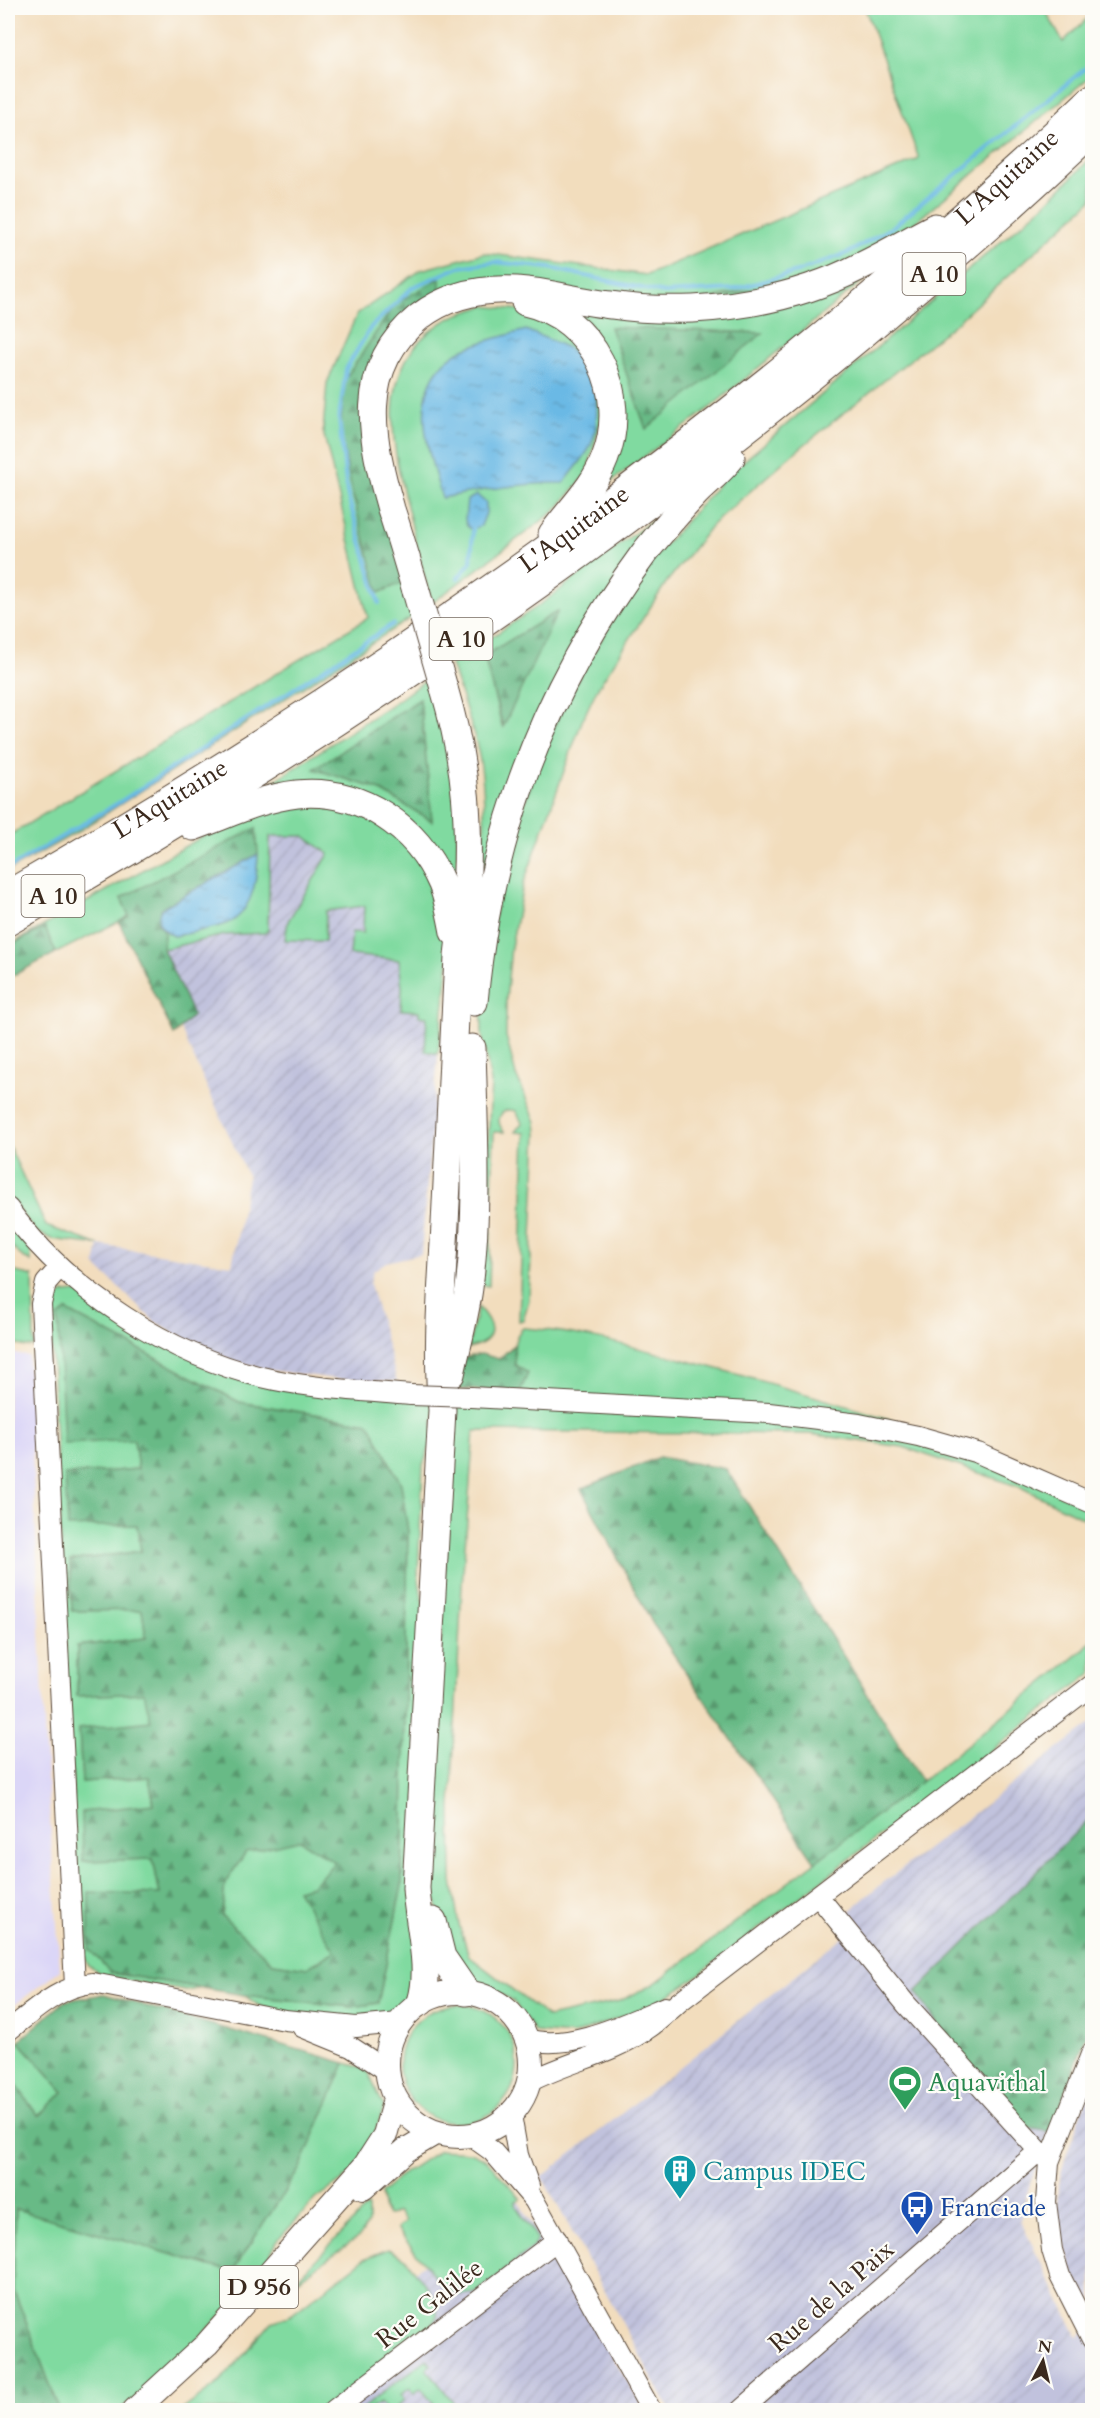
<svg xmlns="http://www.w3.org/2000/svg" width="1100" height="2418" viewBox="0 0 1100 2418" font-family="Cardo,serif">
<style>
.built{fill:#dbd6f7}
.industrial{fill:url(#industrial-furrows)}
.railway{fill:#c1c2dd}
.green{fill:#80daa0;stroke:#5e825f;stroke-width:1.5;fill-rule:evenodd}
.forest{fill:url(#forest-firs);stroke:#527252;stroke-width:1.5;fill-rule:evenodd}
.water{fill:url(#water-ripples);stroke:#537282;stroke-width:1.5}
.lines{fill:none;stroke-linecap:round;stroke-linejoin:round}
.stream{stroke:#6bb9e5;stroke-width:4}
.minor-casing{stroke:#564536;stroke-width:22}
.major-casing{stroke:#564536;stroke-width:26}
.highway-casing{stroke:#564536;stroke-width:29}
.minor{stroke:#fff;stroke-width:20}
.major{stroke:#fff;stroke-width:24}
.highway{stroke:#fff;stroke-width:27}
.minor-bridge-casing{stroke:#564536;stroke-width:22;stroke-linecap:butt}
.highway-bridge-casing{stroke:#564536;stroke-width:29;stroke-linecap:butt}
.minor-bridge{stroke:#fff;stroke-width:20}
.highway-bridge{stroke:#fff;stroke-width:27}
.labels{text-anchor:middle;stroke-width:4.5;stroke-linejoin:round;paint-order:stroke}
.shield{fill:#fdfcf7;stroke:#75695f;stroke-width:1.5}
.shield-label{font-size:24px;font-weight:bold;fill:#3b2a1e}
.street-label{font-size:26px;fill:#3b2a1e;stroke:#fdfcf7}
.leisure-label{font-size:26px;fill:#27864d;stroke:#fdfcf7;text-anchor:start}
.culture-label{font-size:26px;fill:#0d838f;stroke:#fdfcf7;text-anchor:start}
.transit-label{font-size:26px;fill:#164399;stroke:#fdfcf7;text-anchor:start}
</style>
<defs>
<pattern id="industrial-furrows" width="10" height="10" patternUnits="userSpaceOnUse" patternTransform="scale(1.5)"><rect width="10" height="10" fill="#c1c2dd"/><path d="M-1 1l2-2M0 10L10 0M9 11l2-2" fill="none" stroke="#a7a7bd"/></pattern>
<pattern id="forest-firs" width="22" height="20" patternUnits="userSpaceOnUse" patternTransform="scale(1.5)"><rect width="22" height="20" fill="#68ba86"/><path d="M5 1l3.5 6h-7zM16 11l3.5 6h-7z" fill="#57976d"/></pattern>
<pattern id="water-ripples" width="26" height="14" patternUnits="userSpaceOnUse" patternTransform="scale(1.5)"><rect width="26" height="14" fill="#6bb9e5"/><path d="M2 4q2-2 4 0t4 0M15 11q2-2 4 0t4 0" fill="none" stroke="#5997b9"/></pattern>
</defs>
<rect width="100%" height="100%" fill="#fdfcf7"/>
<filter id="ink" filterUnits="userSpaceOnUse"><feTurbulence type="fractalNoise" baseFrequency=".0167" numOctaves="2"/><feDisplacementMap in="SourceGraphic" scale="12" xChannelSelector="R" yChannelSelector="G"/><feConvolveMatrix kernelMatrix="1 2 1 2 8 2 1 2 1" color-interpolation-filters="sRGB"/></filter>
<filter id="wash" filterUnits="userSpaceOnUse"><feTurbulence type="fractalNoise" baseFrequency=".008" numOctaves="4" result="noise"/><feDisplacementMap in="SourceGraphic" scale="24" xChannelSelector="R" yChannelSelector="G"/><feGaussianBlur stdDeviation="1.35" result="paint"/><feColorMatrix in="noise" values="0 0 0 0 0 0 0 0 0 0 0 0 0 0 0 0 0 1.4 0 .05"/><feComposite in="paint" operator="in"/></filter>
<g filter="url(#wash)">
<rect width="100%" height="100%" fill="#f2ddbd"/>
<!-- built -->
<path class="built" d="M 8,1352 L 28,1356 L 45,1747 L 60,1970 L 8,2010 Z"/>
<!-- industrial -->
<path class="industrial" d="M 281,812 L 447,952 L 421,1254 L 386,1262 L 373,1271 L 370,1284 L 397,1381 L 336,1379 L 269,1370 L 232,1361 L 188,1342 L 154,1321 L 95,1265 L 99,1245 L 232,1265 L 248,1177 L 121,898 Z
M 1092,1723 L 1092,2018 L 1031,2180 L 1020,2220 L 1078,2337 L 1092,2321 L 1092,2410 L 670,2410 L 542,2177 L 843,1937 L 855,1925 L 847,1913 L 875,1889 Z
M 1092,2084 L 1092,2309 L 1074,2277 L 1060,2229 L 1057,2208 L 1058,2184 L 1065,2159 Z
M 515,2196 L 645,2410 L 231,2410 Z"/>
<!-- railway -->
<path class="railway" d="M 1092,2321 L 1092,2359 L 1085,2374 L 1057,2410 L 1021,2410 Z"/>
<!-- green -->
<path class="green" d="M 865,8 L 1044,8 L 1063,42 L 1092,14 L 1092,75 L 895,239 L 825,275 L 690,302 L 440,295 L 439,278 L 345,379 L 379,592 L 408,580 L 417,614 L 77,832 L 8,871 L 8,836 L 368,618 L 323,431 L 327,383 L 357,314 L 421,270 L 484,253 L 647,275 L 919,159 Z
M 1092,157 L 1092,200 L 956,323 L 789,457 L 712,525 L 666,583 L 597,689 L 582,721 L 523,885 L 511,947 L 506,1000 L 506,1036 L 516,1075 L 536,1122 L 537,1133 L 529,1300 L 523,1320 L 519,1321 L 525,1133 L 515,1132 L 522,1123 L 516,1111 C 500,1106 494,1121 504,1132 L 494,1132 L 489,1286 L 481,1285 L 491,1082 L 482,1035 L 481,994 L 505,855 L 559,711 L 641,572 L 725,477 L 1043,206 Z
M 885,262 L 711,407 L 589,498 L 618,393 L 549,300 L 640,315 Z
M 484,306 L 521,310 L 555,324 L 596,372 L 605,408 L 586,475 L 556,510 L 432,603 C 422,571 415,538 407,506 C 389,436 375,354 454,316 C 463,312 474,310 484,306 Z
M 675,503 L 613,590 L 481,898 C 483,855 487,810 481,767 C 476,732 461,698 451,664 L 538,606 ZM 557,612 L 503,726 L 502,726 L 484,656 Z
M 434,674 L 458,773 L 457,905 L 411,824 L 267,791 L 268,785 L 394,703 ZM 420,699 L 432,820 L 378,789 L 315,769 Z
M 278,804 L 358,809 L 418,854 L 444,922 L 449,961 L 438,1054 L 425,1051 L 427,1017 L 419,1016 L 419,1011 L 401,1010 L 402,987 L 399,960 L 350,955 L 352,932 L 363,933 L 364,906 L 326,911 L 325,941 L 285,940 L 288,921 L 329,854 L 304,836 L 270,836 L 268,930 L 265,933 L 225,935 L 163,949 L 164,930 L 174,936 C 186,934 226,926 234,920 C 254,905 257,876 258,854 L 121,899 L 130,916 L 56,953 L 45,928 L 8,946 L 232,820 Z
M 8,1144 L 46,1226 L 99,1245 L 51,1239 L 35,1231 L 8,1196 Z
M 8,1218 L 31,1248 L 31,1262 C 8,1249 8,1244 8,1218 Z
M 8,1270 L 33,1276 L 34,1346 L 26,1347 L 8,1343 Z
M 77,1292 L 238,1375 L 434,1402 L 433,1438 L 423,1465 L 418,1574 L 424,1609 L 418,1981 C 412,1998 400,2014 380,2018 C 362,2022 277,2013 260,2006 C 254,2003 249,1998 244,1995 L 352,2007 L 378,2003 L 402,1885 L 408,1532 L 401,1484 L 369,1423 L 239,1402 L 67,1311 L 134,1440 L 138,1469 L 66,1475 L 68,1526 L 137,1525 L 141,1551 L 70,1561 L 72,1611 L 142,1610 L 146,1638 L 77,1646 L 77,1696 L 145,1693 L 151,1722 L 79,1729 L 82,1782 L 149,1777 L 154,1804 L 83,1861 L 153,1859 L 160,1894 L 111,1973 L 202,1988 L 186,1991 L 103,1976 L 88,1965 L 80,1947 L 50,1315 L 51,1302 L 64,1293 Z
M 478,1307 C 497,1327 496,1342 468,1348 Z
M 523,1328 C 576,1331 629,1346 681,1359 C 756,1379 831,1401 906,1424 L 520,1392 L 527,1374 L 515,1365 C 514,1352 512,1338 523,1328 Z
M 454,1403 L 786,1419 L 958,1451 L 1092,1508 L 1092,1522 L 1020,1487 L 903,1447 L 809,1434 L 474,1431 L 462,1585 L 451,1806 L 452,1880 L 458,1921 L 469,1956 L 548,2017 L 620,2001 L 654,1984 L 922,1781 L 1081,1652 L 1092,1640 L 1092,1673 L 684,1986 L 651,2006 L 573,2035 L 535,2032 L 513,2001 L 478,1982 L 464,1972 L 442,1932 L 434,1889 L 430,1846 Z
M 299,1839 L 335,1862 L 312,1887 L 335,1951 L 307,1968 L 273,1963 L 222,1916 L 225,1883 L 246,1851 Z
M399 2064a59 59 0 1 1 118 0a59 59 0 1 1-118 0Z
M 19,2041 L 64,2092 L 37,2116 L 8,2073 L 8,2051 Z
M 345,2063 L 367,2069 L 384,2107 L 374,2135 L 354,2172 L 316,2199 L 277,2241 L 259,2276 L 160,2379 L 119,2410 L 57,2410 L 59,2408 L 13,2288 L 16,2208 L 232,2272 L 300,2168 Z
M 439,2150 L 471,2152 L 486,2159 L 521,2199 L 516,2201 L 516,2206 L 537,2238 L 533,2247 L 476,2293 L 458,2295 L 444,2288 L 397,2229 L 405,2222 L 398,2212 L 388,2216 L 383,2207 L 381,2194 L 398,2177 Z
M 368,2206 L 368,2223 L 360,2236 L 292,2284 Z
M 388,2249 L 406,2259 L 437,2300 L 437,2316 L 430,2329 L 321,2410 L 182,2410 L 221,2381 L 272,2322 L 291,2315 L 364,2259 Z
M 427,2359 L 431,2365 L 427,2369 L 454,2403 L 444,2410 L 438,2410 L 421,2388 L 414,2394 L 410,2388 L 401,2395 L 404,2400 L 397,2406 L 400,2410 L 386,2410 L 380,2403 L 369,2410 L 360,2410 Z"/>
<!-- forest -->
<path class="forest" d="M 440,278 L 440,295 L 372,374 L 408,580 L 379,593 L 353,497 L 340,430 L 345,379 L 395,304 Z
M 610,327 L 763,333 L 646,429 Z
M 558,611 L 503,727 L 484,656 Z
M 420,699 L 432,821 L 378,789 L 314,769 Z
M 256,828 L 258,854 L 162,908 L 158,923 L 164,930 L 163,949 L 193,1015 L 174,1035 L 119,922 L 129,916 L 121,898 Z
M 45,928 L 56,953 L 8,978 L 8,946 Z
M 67,1311 L 239,1402 L 369,1423 L 401,1484 L 408,1532 L 402,1885 L 378,2003 L 352,2007 L 244,1995 L 111,1973 L 89,1949 L 89,1892 L 160,1894 L 153,1859 L 83,1861 L 82,1812 L 154,1804 L 149,1777 L 82,1782 L 79,1729 L 151,1721 L 144,1693 L 77,1696 L 77,1646 L 146,1638 L 142,1610 L 72,1611 L 70,1561 L 141,1551 L 137,1525 L 68,1527 L 65,1475 L 138,1469 L 134,1440 L 64,1444 L 58,1317 ZM 299,1840 L 335,1862 L 312,1886 L 297,1890 L 335,1951 L 307,1968 L 273,1963 L 222,1916 L 225,1883 L 246,1852 Z
M 514,1345 L 515,1365 L 528,1373 L 520,1392 L 455,1389 L 463,1358 L 481,1354 L 499,1359 Z
M 659,1457 L 726,1469 L 922,1781 L 815,1862 L 653,1624 L 581,1489 Z
M 1092,1816 L 1092,2020 L 1051,2132 L 1023,2127 L 947,2038 L 916,1992 Z
M 104,1994 L 345,2063 L 300,2168 L 232,2272 L 16,2209 L 13,2288 L 59,2409 L 8,2410 L 8,2073 L 38,2116 L 64,2092 L 19,2041 L 65,2001 Z"/>
<!-- water -->
<path class="water" d="M 526,330 C 541,337 573,347 583,360 C 599,382 601,426 589,449 C 582,461 572,472 564,483 C 522,483 483,489 442,498 C 427,448 403,379 464,349 C 484,340 505,336 526,330 Z
M 477,495 L 486,503 L 486,513 L 481,526 L 471,529 L 467,526 L 465,520 L 467,500 Z
M 258,854 C 257,876 254,905 234,920 C 226,926 186,934 174,936 C 162,929 153,922 162,908 Z"/>
<g class="lines">
<!-- stream -->
<path class="stream" d="M 458,578 L 471,562 L 473,527
M 379,603 L 347,493 L 339,418 L 346,369 L 371,327 L 413,287 L 459,267 L 495,262 L 549,268 L 664,293 L 735,289 L 797,272 L 850,252 L 891,228 L 1092,63
M 8,869 L 123,800 L 393,624"/>
</g>
</g>
<g filter="url(#ink)">
<g class="lines">
<!-- minor casing -->
<g class="minor-casing">
<path id="minor" d="M 8,1208 C 68,1291 173,1359 275,1380 C 319,1389 365,1391 411,1395
M 60,1267 L 46,1283 L 41,1304 L 75,1986
M 471,1397 L 769,1413 L 859,1424 L 918,1436 L 978,1453 L 1092,1503
M 818,1896 L 906,2004 L 1049,2162
M 302,2027 L 351,2047 L 386,2070
M 8,2031 C 34,2011 59,1986 93,1983 L 285,2020 L 356,2027 L 399,2023
M 527,2039 C 569,2052 626,2023 665,2007
M 1092,2052 L 1049,2162 L 1046,2202 L 1052,2250 L 1060,2276 L 1092,2339
M 529,2082 C 567,2062 612,2054 647,2029 C 659,2022 669,2011 679,2002 L 1092,1685
M 511,2115 L 518,2155 L 529,2186
M 471,2136 L 492,2151 L 534,2200 L 651,2410
M 334,2410 L 557,2240
M 741,2410 L 1039,2151"/>
</g>
<!-- major casing -->
<g class="major-casing">
<path id="major" d="M387 2064a72 72 0 1 1 144 0a72 72 0 1 1-144 0Z
M 363,2188 L 406,2150 L 435,2133
M 135,2410 L 207,2344 L 365,2166 L 385,2135 L 395,2099"/>
</g>
<!-- highway casing -->
<g class="highway-casing">
<g id="highway">
<path d="M 525,302 C 594,317 630,394 605,458 C 594,487 570,509 552,534"/>
<path d="M 416,591 C 408,564 400,536 391,509 C 371,439 355,369 419,317 C 447,295 482,288 517,290 C 549,292 580,302 611,305 C 638,309 666,310 693,309 C 749,306 808,293 859,267 C 885,255 909,240 935,227"/>
<path d="M 193,827 C 227,815 261,798 297,794 C 360,788 417,826 442,884 C 448,899 451,916 454,932"/>
<path id="s1" d="M 8,894 C 399,671 765,407 1092,98"/>
<path d="M 8,922 C 397,701 765,440 1092,132"/>
<path d="M 474,1002 C 489,835 545,686 645,552 C 661,532 678,512 696,493 C 708,481 721,471 731,458"/>
<path d="M 451,1374 C 457,1346 465,1317 469,1288 C 479,1209 474,1127 472,1048"/>
<path d="M 433,1921 L 442,1957 L 466,1992"/>
<path d="M 421,2002 C 432,1967 418,1925 416,1888 L 442,1410 C 436,1348 442,1286 445,1224 C 450,1135 454,1046 458,957 C 459,940 463,924 465,907 C 471,827 467,766 444,688"/>
</g>
</g>
<!-- minor -->
<use href="#minor" class="minor"/>
<!-- major -->
<use href="#major" class="major"/>
<!-- highway -->
<use href="#highway" class="highway"/>
<!-- minor-bridge casing -->
<g class="minor-bridge-casing">
<path id="minor-bridge" d="M 411,1395 L 471,1397"/>
</g>
<!-- highway-bridge casing -->
<g class="highway-bridge-casing">
<path id="highway-bridge" d="M 416,591 L 444,688"/>
</g>
<!-- minor-bridge -->
<use href="#minor-bridge" class="minor-bridge"/>
<!-- highway-bridge -->
<use href="#highway-bridge" class="highway-bridge"/>
</g>
</g>
<!-- icons -->
<defs>
<g id="stadium-pin" transform="scale(1.725)"><path d="M0 17L-7.5 6A9.5 9.5 0 1 1 7.5 6Z" fill="#2e9e5b" stroke="#fdfcf7"/><path d="M0-5a6.5 5 0 1 0 0 10a6.5 5 0 1 0 0-10ZM-3.5-1.8h7v3.6h-7Z" fill="#fff"/></g>
<g id="building-pin" transform="scale(1.725)"><path d="M0 17L-7.5 6A9.5 9.5 0 1 1 7.5 6Z" fill="#0f9aa8" stroke="#fdfcf7"/><path d="M-4-6H4V6H1V3H-1V6H-4ZM-2.5-4.3h1.7v1.8h-1.7ZM.8-4.3h1.7v1.8H.8ZM-2.5-1h1.7V.8h-1.7ZM.8-1h1.7V.8H.8Z" fill="#fff"/></g>
<g id="bus-pin" transform="scale(1.725)"><path d="M0 17L-7.5 6A9.5 9.5 0 1 1 7.5 6Z" fill="#1a4fb4" stroke="#fdfcf7"/><path d="M-5-6H5V4H4V6H2V4H-2V6H-4V4H-5ZM-3.5-4V0h7V-4ZM-3.5 1.2v1.5H-2V1.2ZM2 1.2v1.5H3.5V1.2Z" fill="#fff"/></g>
</defs>
<g fill-rule="evenodd">
<use href="#stadium-pin" x="905" y="2082"/>
<use href="#building-pin" x="680" y="2171"/>
<use href="#bus-pin" x="917" y="2207"/>
</g>
<g class="labels">
<!-- shield labels -->
<g class="shield">
<rect x="902.5" y="253" width="63" height="42" rx="4.5"/>
<rect x="429.5" y="618" width="63" height="42" rx="4.5"/>
<rect x="21.5" y="875" width="63" height="42" rx="4.5"/>
<rect x="220" y="2266" width="78" height="42" rx="4.5"/>
</g>
<g class="shield-label">
<text x="934" y="282">A 10</text>
<text x="461" y="647">A 10</text>
<text x="53" y="904">A 10</text>
<text x="259" y="2295">D 956</text>
</g>
<!-- street labels -->
<g class="street-label">
<text dy="9" stroke="none"><textPath href="#s1" startOffset="1232">L'Aquitaine</textPath></text>
<text dy="9" stroke="none"><textPath href="#s1" startOffset="674">L'Aquitaine</textPath></text>
<text dy="9" stroke="none"><textPath href="#s1" startOffset="188">L'Aquitaine</textPath></text>
<text transform="translate(831 2296) rotate(-41)" y="9">Rue de la Paix</text>
<text transform="translate(429 2303) rotate(-38)" y="9">Rue Galilée</text>
</g>
<!-- leisure labels -->
<g class="leisure-label">
<text x="928" y="2091">Aquavithal</text>
</g>
<!-- culture labels -->
<g class="culture-label">
<text x="703" y="2180">Campus IDEC</text>
</g>
<!-- transit labels -->
<g class="transit-label">
<text x="940" y="2216">Franciade</text>
</g>
</g>
<!-- margin -->
<rect width="1100" height="2418" fill="none" stroke="#fdfcf7" stroke-width="30"/>
<!-- north arrow -->
<g transform="translate(1043 2361) rotate(7)" stroke="#fdfcf7" stroke-width="4.5" paint-order="stroke">
<path d="M0-4.5L10 22L0 15L-10 22Z" fill="#3b2a1e"/>
<text y="-9" font-size="16" font-weight="bold" text-anchor="middle" fill="#3b2a1e">N</text>
</g>
</svg>
